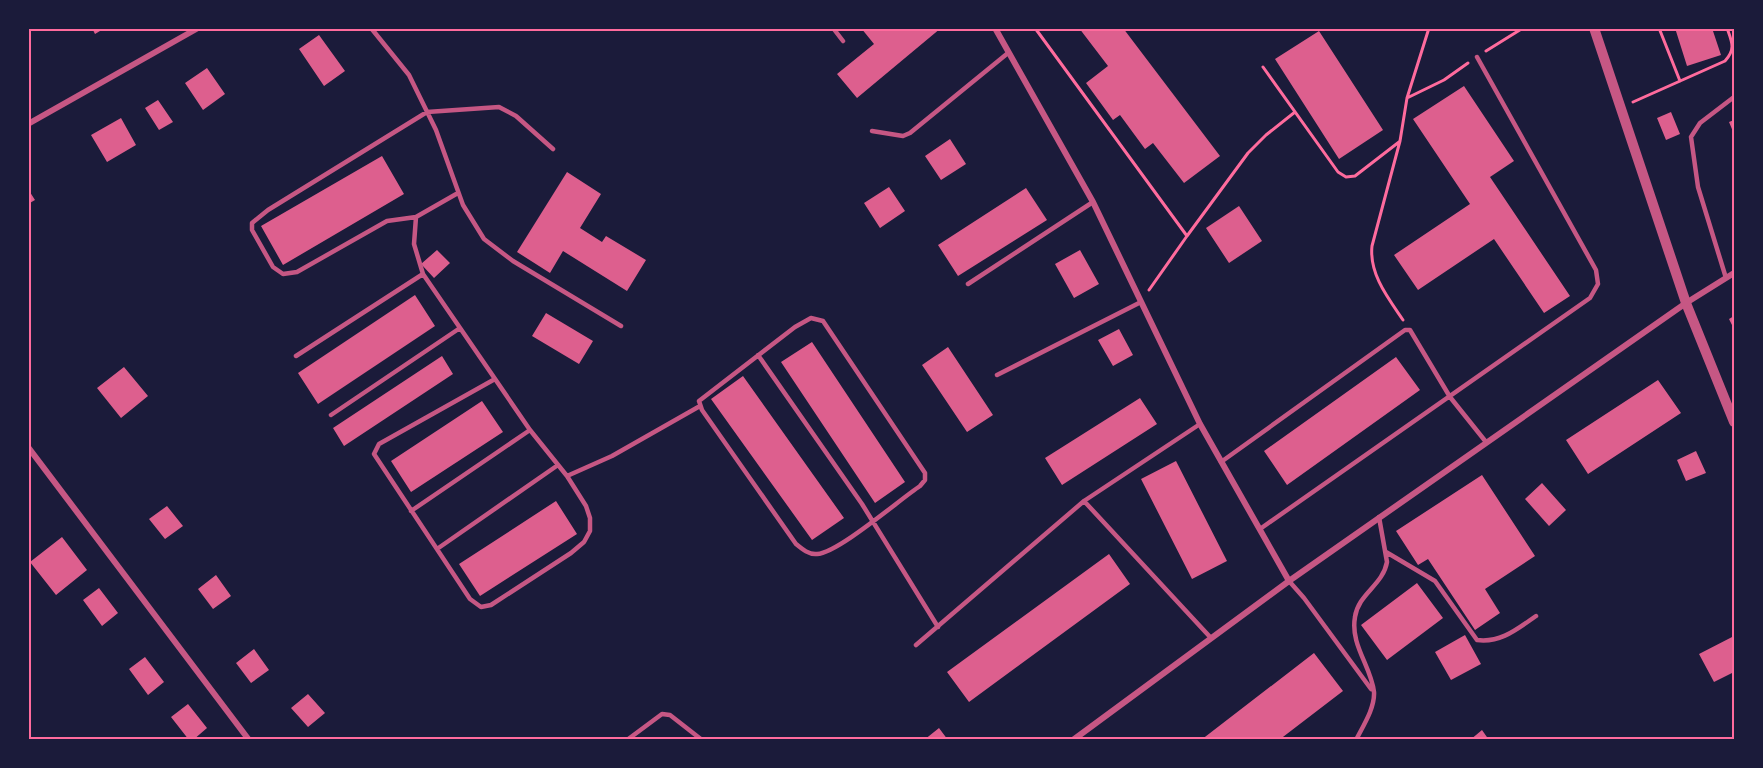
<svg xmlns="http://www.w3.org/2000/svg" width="1763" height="768" viewBox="0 0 1763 768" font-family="'Roboto Condensed',sans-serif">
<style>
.building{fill:#dd5f8e}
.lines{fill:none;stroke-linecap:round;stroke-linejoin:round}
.path{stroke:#ff6b9d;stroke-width:3}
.service{stroke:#c65784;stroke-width:4.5}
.minor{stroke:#c65784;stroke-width:6}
.tertiary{stroke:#c65784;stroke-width:10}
.neatline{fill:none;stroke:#ff6b9d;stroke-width:2}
</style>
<rect width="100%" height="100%" fill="#1b1b3a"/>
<!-- building -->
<path class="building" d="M 92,28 L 105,28 L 95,34 Z
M 861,28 L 941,28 L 857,98 L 837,74 L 874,44 Z
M 1079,28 L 1123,28 L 1220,156 L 1184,183 L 1153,143 L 1145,149 L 1120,115 L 1113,120 L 1086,83 L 1108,66 Z
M 1675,28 L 1712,28 L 1721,55 L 1687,66 Z
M 1319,31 L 1383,130 L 1339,159 L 1275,59 Z
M 319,35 L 345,71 L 324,86 L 299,49 Z
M 207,68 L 225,94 L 203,110 L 185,83 Z
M 1464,86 L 1514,161 L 1490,177 L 1570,296 L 1544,313 L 1494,239 L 1418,290 L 1394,255 L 1470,204 L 1413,119 Z
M 158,100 L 173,122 L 159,130 L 145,108 Z
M 1671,112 L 1680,134 L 1666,140 L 1657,118 Z
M 121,118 L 136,145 L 107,162 L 91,135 Z
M 1734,120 L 1734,134 L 1729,122 Z
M 950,139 L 966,164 L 941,180 L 925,156 Z
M 382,156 L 404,194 L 283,265 L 261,226 Z
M 567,172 L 601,194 L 580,228 L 602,242 L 606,236 L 646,260 L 627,291 L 563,251 L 550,273 L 517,252 Z
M 889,187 L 905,211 L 880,228 L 864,203 Z
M 1026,188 L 1047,220 L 958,276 L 938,245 Z
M 28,189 L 35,200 L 28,204 Z
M 1239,206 L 1262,241 L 1229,263 L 1206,228 Z
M 437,250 L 450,263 L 434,278 L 421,264 Z
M 1080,250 L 1099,284 L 1074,298 L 1055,264 Z
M 415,295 L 435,326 L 318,404 L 298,373 Z
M 546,313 L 593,341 L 579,364 L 532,336 Z
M 1734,316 L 1734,329 L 1729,319 Z
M 1119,329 L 1133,355 L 1113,366 L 1098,340 Z
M 812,342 L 905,482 L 875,503 L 781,362 Z
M 948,347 L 993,415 L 967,432 L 922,365 Z
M 442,356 L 453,374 L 344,446 L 333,428 Z
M 1396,357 L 1420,390 L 1287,485 L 1264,451 Z
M 124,367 L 148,396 L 121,418 L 97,388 Z
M 743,376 L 844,518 L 812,540 L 711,399 Z
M 1658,380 L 1681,413 L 1588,474 L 1566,440 Z
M 1140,398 L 1157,424 L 1062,485 L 1045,458 Z
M 482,401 L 503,432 L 411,492 L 391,461 Z
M 1696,451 L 1706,473 L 1686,481 L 1677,460 Z
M 1176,461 L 1227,561 L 1192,579 L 1141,479 Z
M 1482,475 L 1535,556 L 1485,589 L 1500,613 L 1475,630 L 1428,559 L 1418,565 L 1396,531 Z
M 1542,483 L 1566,510 L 1549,526 L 1525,499 Z
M 556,501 L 577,534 L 480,596 L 459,564 Z
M 167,506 L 183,526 L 165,539 L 149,519 Z
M 62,537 L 87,570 L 56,595 L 30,562 Z
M 1109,554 L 1130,584 L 969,702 L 947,672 Z
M 216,575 L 231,596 L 213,609 L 198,589 Z
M 1417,583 L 1443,618 L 1387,660 L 1361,625 Z
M 99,588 L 118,613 L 102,626 L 83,600 Z
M 1465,635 L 1481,664 L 1451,680 L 1435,652 Z
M 1734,636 L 1734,672 L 1714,682 L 1699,654 Z
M 254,649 L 269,670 L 251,683 L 236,663 Z
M 1314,653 L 1343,691 L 1279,740 L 1201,740 Z
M 145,657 L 164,682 L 148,695 L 129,669 Z
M 308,694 L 325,713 L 308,727 L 291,708 Z
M 188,704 L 207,728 L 193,740 L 189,740 L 171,717 Z
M 939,728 L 948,740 L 924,740 Z
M 1482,730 L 1489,740 L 1470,740 Z"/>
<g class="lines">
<!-- path -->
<path class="path" d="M 1035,28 L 1187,236 L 1149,290
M 1659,28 L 1680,81
M 1486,51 L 1523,28
M 1263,67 L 1338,172 L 1346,177 L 1355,176 L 1399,142
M 1407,98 L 1429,28
M 1633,102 L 1725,61 C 1736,49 1732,42 1727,28
M 1187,236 L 1248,153 L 1266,135 L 1295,112
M 1403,320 C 1388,298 1369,274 1372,246 L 1400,141 L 1407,98 L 1444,80 L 1468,63"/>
<!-- service -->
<path class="service" d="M 371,28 L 409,75 L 436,130 L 463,205 L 484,239 L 513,261 L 621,326
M 833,28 L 843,41
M 872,131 L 903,136 L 910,133 L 1008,53
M 458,193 L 416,217 L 387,221 L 297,272 L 283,274 L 273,267 L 252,230 L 252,223 L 268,210 L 427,112 L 499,107 L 516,116 L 553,149
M 416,217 L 414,244 L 423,274 L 530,430 L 567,476 L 586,506 L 590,518 L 590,531 L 584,542 L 571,553 L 491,605 L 481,607 L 470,599 L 374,454 L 379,444 L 495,379
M 1726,278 L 1698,187 L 1691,137 L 1700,123 L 1734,97
M 968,284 L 1093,202
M 811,318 L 823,321 L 925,473 L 925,480 L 920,486 C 899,500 838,553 817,554 C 809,555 802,549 796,544 L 702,410 L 699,401 L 795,327 Z
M 758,355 L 862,504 L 938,627
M 296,356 L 423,274
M 997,375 L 1141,302
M 331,415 L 460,328
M 1221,462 L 1405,330 L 1410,330 L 1450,397 L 1486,442
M 567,476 L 612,456 L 700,406
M 1084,501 L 1211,638
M 411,511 L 530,430
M 1260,529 L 1590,298 L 1598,284 L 1596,270 L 1477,57
M 437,549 L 558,465
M 1386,552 L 1435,581 L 1477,640 C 1501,643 1517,629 1536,616
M 1289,581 L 1304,598 L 1371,689
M 916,645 L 1084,501 L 1200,424
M 627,740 L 662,714 L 670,715 L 702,740
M 1356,740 C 1363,726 1375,708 1374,692 C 1371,666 1350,645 1355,617 C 1358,594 1383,585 1387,562 L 1379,517"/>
<!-- minor -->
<path class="minor" d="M 995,28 L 1093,202 L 1200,424 L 1289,581
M 28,124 L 198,28
M 28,447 L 249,740
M 1073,740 L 1289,581 L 1686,303 L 1734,273"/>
<!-- tertiary -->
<path class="tertiary" d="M 1594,28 L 1686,303 L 1734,422"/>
</g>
<!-- border -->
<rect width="1763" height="768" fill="none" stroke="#1b1b3a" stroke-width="60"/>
<rect x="30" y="30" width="1703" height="708" class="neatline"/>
</svg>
